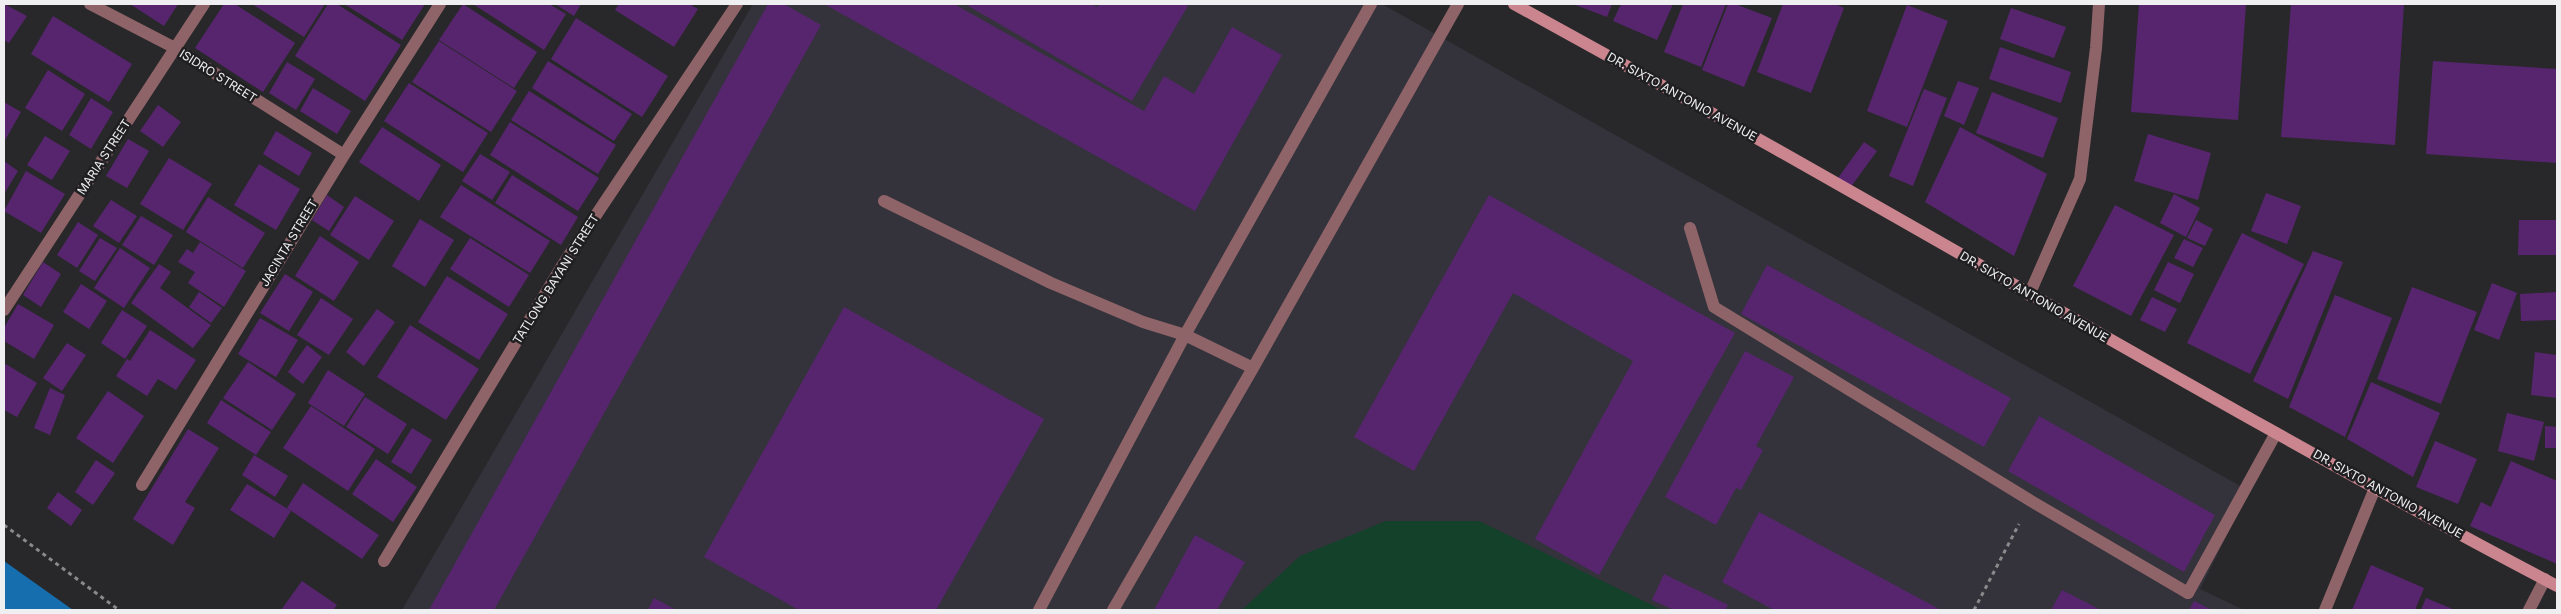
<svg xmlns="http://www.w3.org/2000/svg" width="2561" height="614" viewBox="0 0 2561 614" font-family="Inter,sans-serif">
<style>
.built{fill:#34333b}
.green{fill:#134129}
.water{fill:#176eae}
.building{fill:#57256e}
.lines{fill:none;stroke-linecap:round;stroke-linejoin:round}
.path{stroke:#8a8a8c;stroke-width:3;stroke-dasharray:4 4;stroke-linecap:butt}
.service{stroke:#8f6469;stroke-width:12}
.pedestrian{stroke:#8f6469;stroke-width:12}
.minor{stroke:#8f6469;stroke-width:12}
.secondary{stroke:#ca858e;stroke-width:12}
.labels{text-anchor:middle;stroke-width:5;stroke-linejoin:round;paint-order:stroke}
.street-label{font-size:12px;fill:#efeff1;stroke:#1f1f21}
</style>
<rect width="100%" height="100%" fill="#28282b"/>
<!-- built -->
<path class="built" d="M 753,4 L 1382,4 L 2249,491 L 2200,589 L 2244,610 L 402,610 Z"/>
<!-- green -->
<path class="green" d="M 1386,521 L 1479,521 L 1662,610 L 1242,610 L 1300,556 Z"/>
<!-- water -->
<path class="water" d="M 4,561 L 73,610 L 4,610 Z"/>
<!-- building -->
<path class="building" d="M 4,4 L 27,16 L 9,43 L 4,40 Z
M 130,4 L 178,4 L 164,26 Z
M 224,4 L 235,4 L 295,43 L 263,92 L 195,48 Z
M 252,4 L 325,4 L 304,37 Z
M 328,4 L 337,4 L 401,45 L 365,101 L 295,56 Z
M 344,4 L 425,4 L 402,40 Z
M 463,4 L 537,52 L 514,88 L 439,40 Z
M 473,4 L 549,4 L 566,14 L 544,50 Z
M 555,4 L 581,4 L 574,16 Z
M 619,4 L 689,4 L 698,9 L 674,47 L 615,10 Z
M 768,4 L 784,4 L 821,25 L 494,610 L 429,610 Z
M 824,4 L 954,4 L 1144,111 L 1164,76 L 1194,94 L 1232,27 L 1282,55 L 1195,211 Z
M 965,4 L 1092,4 L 1097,7 L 1099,4 L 1189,4 L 1132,101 Z
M 1573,4 L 1612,4 L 1607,17 Z
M 1621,4 L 1673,4 L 1657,40 L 1613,21 Z
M 1683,4 L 1726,4 L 1701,67 L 1664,52 Z
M 1728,4 L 1735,4 L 1772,18 L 1744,87 L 1702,70 Z
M 1783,4 L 1835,4 L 1844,8 L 1811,93 L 1757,72 Z
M 2139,4 L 2246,4 L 2238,120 L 2131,112 Z
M 2291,4 L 2404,4 L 2395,145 L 2281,137 Z
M 1907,5 L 1948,21 L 1907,127 L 1867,111 Z
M 2011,8 L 2066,27 L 2054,58 L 2000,39 Z
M 53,16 L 132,64 L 109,102 L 31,54 Z
M 576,18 L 668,76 L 642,117 L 551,59 Z
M 439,41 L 517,91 L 491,132 L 412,82 Z
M 2000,47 L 2071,72 L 2061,103 L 1989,79 Z
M 548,61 L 632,114 L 614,141 L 532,88 Z
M 2433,61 L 2557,69 L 2557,163 L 2426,154 Z
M 287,62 L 315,79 L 296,110 L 269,93 Z
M 48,70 L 85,94 L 62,131 L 25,108 Z
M 1958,81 L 1979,88 L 1964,125 L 1944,116 Z
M 409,83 L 488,133 L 463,172 L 384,121 Z
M 313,88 L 351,111 L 337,134 L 300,111 Z
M 1924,89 L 1947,98 L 1913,186 L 1889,176 Z
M 529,91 L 616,145 L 598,174 L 511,120 Z
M 1992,92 L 2058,118 L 2043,158 L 1976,133 Z
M 91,98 L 113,112 L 91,149 L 69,135 Z
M 4,102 L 21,112 L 4,142 Z
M 158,105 L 181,122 L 163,147 L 140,131 Z
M 510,122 L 599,178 L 578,211 L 490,155 Z
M 382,127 L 441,165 L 419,201 L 359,162 Z
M 1960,127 L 2047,174 L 2014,256 L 1925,202 Z
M 276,131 L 312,153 L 299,176 L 263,154 Z
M 2148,134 L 2211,153 L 2198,200 L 2134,181 Z
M 45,136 L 70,151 L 52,180 L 27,165 Z
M 128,139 L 149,151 L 127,188 L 106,176 Z
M 1864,142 L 1877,151 L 1850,188 L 1838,178 Z
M 480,154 L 510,172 L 492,200 L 462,181 Z
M 169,158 L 212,184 L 183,230 L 140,204 Z
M 4,161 L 18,171 L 4,194 Z
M 259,164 L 300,189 L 276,230 L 234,205 Z
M 26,171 L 65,194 L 41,233 L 4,211 Z
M 512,175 L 578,217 L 561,245 L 495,203 Z
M 461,185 L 550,241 L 530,273 L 440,217 Z
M 2266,193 L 2301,206 L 2287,244 L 2251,231 Z
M 2174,194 L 2200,208 L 2186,237 L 2160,223 Z
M 327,195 L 344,207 L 329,231 L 312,220 Z
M 1489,195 L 1735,333 L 1599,575 L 1535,539 L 1633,361 L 1513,293 L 1414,471 L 1354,437 Z
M 355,196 L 394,221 L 369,260 L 330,235 Z
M 208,197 L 265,233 L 243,268 L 186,232 Z
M 111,200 L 137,216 L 119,243 L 93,226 Z
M 2115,205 L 2174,235 L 2131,316 L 2073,286 Z
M 141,216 L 173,235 L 154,265 L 122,245 Z
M 420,219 L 454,240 L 425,287 L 392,266 Z
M 2196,220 L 2213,229 L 2205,246 L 2187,238 Z
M 2519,220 L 2557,220 L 2557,255 L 2518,255 Z
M 78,222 L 98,235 L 77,268 L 57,255 Z
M 2242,233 L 2304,264 L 2250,374 L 2187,343 Z
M 320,236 L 359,262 L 334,301 L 295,276 Z
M 100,238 L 117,248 L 95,281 L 79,271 Z
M 470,238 L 529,275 L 509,307 L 450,269 Z
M 2184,239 L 2203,248 L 2193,267 L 2174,258 Z
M 200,242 L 246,271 L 224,307 L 188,283 L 195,272 L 178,262 L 187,249 L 193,253 Z
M 120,248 L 150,268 L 124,308 L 94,288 Z
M 2313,251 L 2343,262 L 2288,399 L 2253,381 Z
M 43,262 L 61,274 L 41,307 L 23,295 Z
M 2168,262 L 2194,274 L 2180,303 L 2154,290 Z
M 159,264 L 171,272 L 160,288 L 211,325 L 193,348 L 131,303 Z
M 1767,265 L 2011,398 L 1984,447 L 1741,314 Z
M 285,274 L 313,292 L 289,331 L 260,313 Z
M 447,276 L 508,314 L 479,360 L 418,322 Z
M 2492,283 L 2517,293 L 2499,340 L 2474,330 Z
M 81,284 L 107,301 L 89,329 L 63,312 Z
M 2412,287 L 2477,312 L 2441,404 L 2377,379 Z
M 199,292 L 222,308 L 211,323 L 189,307 Z
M 2557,292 L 2557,320 L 2521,321 L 2520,294 Z
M 2335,295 L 2392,318 L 2345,437 L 2289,407 Z
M 2152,297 L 2177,309 L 2165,332 L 2140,320 Z
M 321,298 L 353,319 L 329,355 L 297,335 Z
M 18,304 L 54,325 L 34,359 L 4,341 L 4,328 Z
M 844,307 L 1044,419 L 936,610 L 799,610 L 704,557 Z
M 377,309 L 395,322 L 364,366 L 346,352 Z
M 122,310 L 147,326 L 125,359 L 101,343 Z
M 260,318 L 298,340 L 276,377 L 238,354 Z
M 410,325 L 479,369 L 446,420 L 377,377 Z
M 150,330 L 196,360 L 176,390 L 158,379 L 147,396 L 116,376 L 127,359 L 130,361 Z
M 67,343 L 86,355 L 62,391 L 43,378 Z
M 307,345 L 322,357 L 303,384 L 288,372 Z
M 1745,351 L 1794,377 L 1756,446 L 1763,450 L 1741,490 L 1736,488 L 1716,525 L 1665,497 Z
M 2535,352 L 2557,355 L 2557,398 L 2531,395 Z
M 248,362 L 296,394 L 272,430 L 223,398 Z
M 4,363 L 37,383 L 17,417 L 4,410 Z
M 328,370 L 365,394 L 344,426 L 308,403 Z
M 2371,382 L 2440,413 L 2413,477 L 2347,439 Z
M 50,388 L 65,395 L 50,435 L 34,428 Z
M 108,391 L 144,416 L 113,463 L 76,438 Z
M 365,397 L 407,424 L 388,454 L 346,427 Z
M 221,400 L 271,432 L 256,455 L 207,423 Z
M 311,406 L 375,449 L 348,491 L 283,448 Z
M 2507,413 L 2544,422 L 2534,461 L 2498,451 Z
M 2039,416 L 2215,515 L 2184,572 L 2008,471 Z
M 2545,426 L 2557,427 L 2557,448 L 2545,448 Z
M 412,428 L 432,440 L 411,474 L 391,462 Z
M 188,429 L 219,448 L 185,502 L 195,508 L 173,545 L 133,519 Z
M 2435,441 L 2477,459 L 2458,504 L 2416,487 Z
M 254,455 L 288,476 L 275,497 L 242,475 Z
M 376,459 L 417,487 L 393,522 L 352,494 Z
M 96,460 L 115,473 L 93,505 L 75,492 Z
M 2511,461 L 2557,481 L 2557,564 L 2470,526 L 2481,502 L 2491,507 Z
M 303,483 L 379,535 L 362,559 L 287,508 Z
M 247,484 L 291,511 L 274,538 L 230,510 Z
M 58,492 L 82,510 L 71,526 L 47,508 Z
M 1759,512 L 1941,610 L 1774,610 L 1722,582 Z
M 1195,535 L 1245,562 L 1217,610 L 1154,610 Z
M 2371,565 L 2424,588 L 2415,610 L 2352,610 Z
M 1664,574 L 1728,605 L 1725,610 L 1674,610 L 1652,600 Z
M 302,581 L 337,605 L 333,610 L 281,610 Z
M 2062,590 L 2101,610 L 2051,610 Z
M 654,598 L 676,610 L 648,610 Z
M 2426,598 L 2455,610 L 2421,610 Z
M 2194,601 L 2212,610 L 2189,610 Z"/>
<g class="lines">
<!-- path -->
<path class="path" d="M 4,525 L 119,610
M 1974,610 L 2019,524"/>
<!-- service -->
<path class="service" d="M 884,201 L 1051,283 L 1143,322 L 1185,335 L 1253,368
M 2188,593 L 2276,433
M 1039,610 L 1185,335 L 1371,4
M 1113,610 L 1253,368 L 1458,4
M 2529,610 L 2545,579"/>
<!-- pedestrian -->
<path class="pedestrian" d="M 1690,228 L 1714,307 L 2031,501 L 2188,593"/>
<!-- minor -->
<path class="minor" d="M 90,4 L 175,48 L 344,155
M 2029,295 L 2080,179 L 2096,48 L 2099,4
M 4,310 L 204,4
M 142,485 L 344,155 L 440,4
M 384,561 L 562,266 L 737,4
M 2325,610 L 2375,488"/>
<!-- secondary -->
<path class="secondary" d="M 1514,4 C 1601,52 1689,100 1776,149 C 2036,296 2293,447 2557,586"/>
</g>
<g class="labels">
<!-- street labels -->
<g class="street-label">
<text transform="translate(218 76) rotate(32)" y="4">ISIDRO STREET</text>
<text transform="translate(1682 97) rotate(29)" y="4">DR. SIXTO ANTONIO AVENUE</text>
<text transform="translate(104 157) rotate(-57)" y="4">MARIA STREET</text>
<text transform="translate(289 243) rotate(-59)" y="4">JACINTA STREET</text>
<text transform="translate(556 279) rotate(-58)" y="4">TATLONG BAYANI STREET</text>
<text transform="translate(2034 297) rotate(30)" y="4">DR. SIXTO ANTONIO AVENUE</text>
<text transform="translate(2388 494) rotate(29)" y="4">DR. SIXTO ANTONIO AVENUE</text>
</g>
</g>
<!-- border -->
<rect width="2561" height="614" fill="none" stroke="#efeff1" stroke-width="10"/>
</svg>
